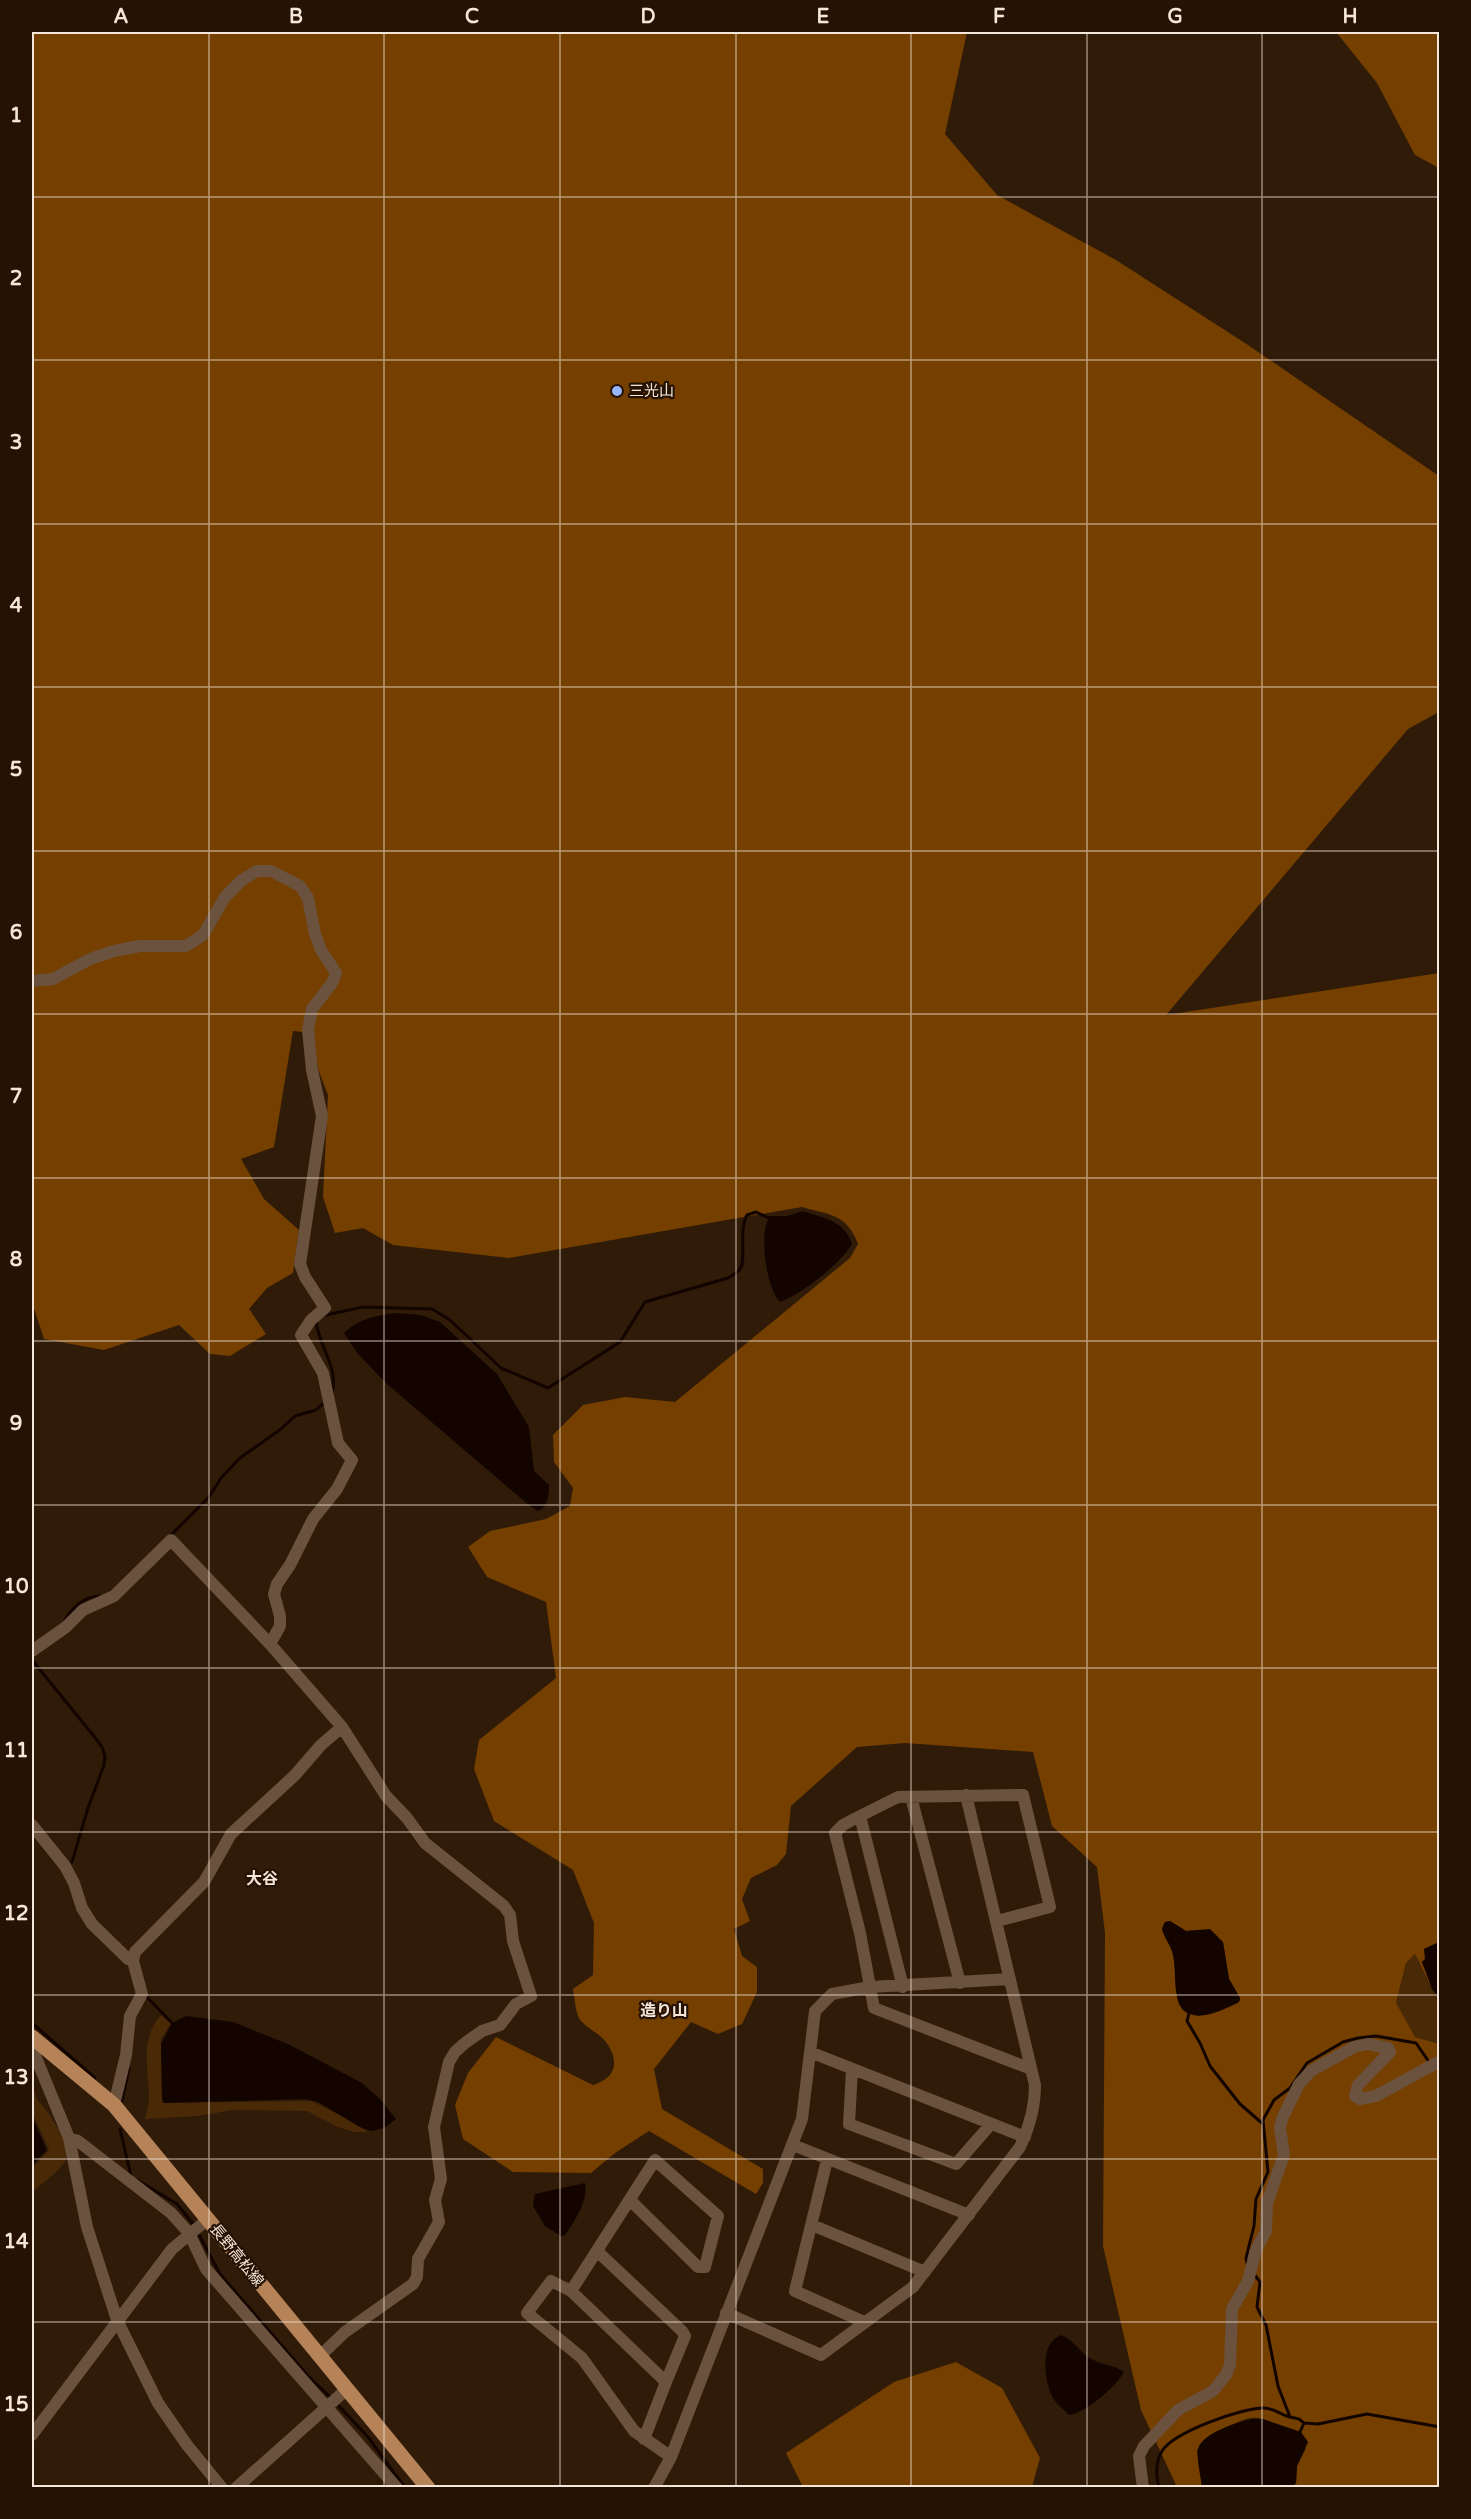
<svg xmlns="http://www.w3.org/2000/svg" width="1471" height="2519" viewBox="0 0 1471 2519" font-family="'Varela Round','Noto Sans JP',sans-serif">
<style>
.green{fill:#4a2907}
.forest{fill:#753f00;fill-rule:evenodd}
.water{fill:#130400}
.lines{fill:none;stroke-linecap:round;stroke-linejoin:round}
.stream{stroke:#130400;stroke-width:3}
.minor{stroke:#6a523e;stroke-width:12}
.major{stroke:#b58357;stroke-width:15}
.grid{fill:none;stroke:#f4e6da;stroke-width:1.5;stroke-opacity:0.55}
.poi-dot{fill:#95b6fd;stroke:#251202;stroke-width:2}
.labels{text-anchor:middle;stroke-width:4.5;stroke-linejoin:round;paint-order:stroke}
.poi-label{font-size:15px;fill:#f4e6da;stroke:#251202;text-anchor:start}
.street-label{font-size:15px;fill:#f4e6da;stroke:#251202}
.neighbourhood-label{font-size:16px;font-weight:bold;fill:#f4e6da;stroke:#251202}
.neatline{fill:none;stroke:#f4e6da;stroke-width:2}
.grid-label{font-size:20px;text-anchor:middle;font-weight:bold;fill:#f4e6da}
</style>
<rect width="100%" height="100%" fill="#2f1b08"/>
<!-- green -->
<path class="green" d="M 1415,1954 L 1439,2005 L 1439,2044 L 1415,2037 L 1396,2004 L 1406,1963 Z
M 161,2015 L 171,2023 L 161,2039 L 162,2103 L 311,2101 L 342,2116 L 368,2132 L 354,2132 L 338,2127 L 307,2111 L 233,2110 L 198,2116 L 145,2119 C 147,2111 149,2103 149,2096 C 148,2067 140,2038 161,2015 Z
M 32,2086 L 39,2103 L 41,2103 C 50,2117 76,2147 64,2163 C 56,2174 42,2183 32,2192 L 32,2168 L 49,2150 L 32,2112 Z"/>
<!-- forest -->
<path class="forest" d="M 32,32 L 967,32 L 945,134 L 997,195 L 1116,260 L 1248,345 L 1439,476 L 1439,712 L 1408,729 L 1166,1015 L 1439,973 L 1440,1942 L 1424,1949 L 1426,1959 L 1422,1962 C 1426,1973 1439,1997 1440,2005 L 1415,1954 L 1406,1963 L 1396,2003 L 1415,2037 L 1439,2044 L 1439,2487 L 1292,2487 L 1296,2483 L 1297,2466 L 1306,2448 C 1295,2440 1275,2423 1263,2419 C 1240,2412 1214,2439 1197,2450 L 1202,2487 L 1177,2487 L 1141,2410 L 1103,2246 L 1105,1933 L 1097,1867 L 1052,1826 L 1033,1752 L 905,1743 L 857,1747 L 791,1806 L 786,1854 L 777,1865 L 751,1878 L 742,1899 L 750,1921 L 734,1929 L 742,1956 L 757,1967 L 757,1992 L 742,2024 L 718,2034 L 691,2022 L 654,2069 L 662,2109 L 763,2169 L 763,2183 L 756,2194 L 649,2131 L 615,2153 L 591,2173 L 513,2172 L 463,2139 L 455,2105 L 468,2073 L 496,2037 L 593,2085 C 616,2078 620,2062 606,2042 C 600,2034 588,2029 581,2021 C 575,2014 575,1998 573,1989 L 593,1975 L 594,1923 L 573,1870 L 494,1821 L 474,1769 L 479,1740 L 556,1678 L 546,1602 L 487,1577 L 468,1547 L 490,1531 L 546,1519 L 570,1506 L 573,1488 L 554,1462 L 553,1435 L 583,1405 L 625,1397 L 675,1402 L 850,1258 L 858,1244 C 847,1214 830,1215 802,1207 L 509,1258 L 393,1245 L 363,1228 L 335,1233 L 323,1197 L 328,1095 L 318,1069 L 313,1033 L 293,1031 L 274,1147 L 241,1159 L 264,1199 L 299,1230 L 293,1273 L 267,1288 L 249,1309 L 266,1334 L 230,1356 L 210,1354 L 179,1325 L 104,1350 L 44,1339 L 32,1302 ZM 1170,1921 L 1186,1931 L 1210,1930 L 1223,1942 L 1229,1979 L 1240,1998 L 1239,2002 L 1210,2014 L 1197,2016 L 1175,1969 L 1173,1952 L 1162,1929 L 1165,1922 Z
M 1336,32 L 1439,32 L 1439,168 L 1415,155 L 1377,83 Z
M 956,2362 L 1002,2388 L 1040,2458 L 1032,2487 L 803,2487 L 786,2453 L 894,2382 Z"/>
<!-- water -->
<path class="water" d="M 803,1211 C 824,1218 845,1221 852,1244 C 841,1263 802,1294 780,1302 C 766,1287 758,1233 770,1216 L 787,1216 Z
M 395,1313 L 421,1315 L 440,1322 L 497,1374 L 529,1427 L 534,1471 L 549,1485 C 549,1495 548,1507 538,1511 L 530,1506 L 387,1384 L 358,1354 L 344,1333 C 356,1320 377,1315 395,1313 Z
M 1170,1921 L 1186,1931 L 1210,1929 L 1223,1942 L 1229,1979 L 1240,1998 L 1239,2002 C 1220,2012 1183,2029 1177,1997 C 1174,1983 1176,1969 1173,1955 C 1171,1945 1164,1938 1162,1929 L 1165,1922 Z
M 1439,1942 L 1439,1999 L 1432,1989 L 1422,1962 L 1425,1959 L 1424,1949 Z
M 186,2016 L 233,2022 L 290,2045 L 362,2083 L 380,2099 L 396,2119 L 384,2128 L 371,2131 L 360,2127 L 318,2102 L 305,2099 L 164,2103 L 162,2098 L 161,2044 L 172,2023 Z
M 32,2117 L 47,2150 L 32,2165 Z
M 585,2183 C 589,2199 574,2223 565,2235 L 561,2236 L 545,2226 L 533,2206 L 535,2194 Z
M 1061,2335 C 1073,2339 1078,2350 1088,2357 C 1098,2364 1117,2366 1124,2372 C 1117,2386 1084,2414 1069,2415 C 1063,2409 1054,2402 1051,2394 C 1044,2376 1040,2343 1061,2335 Z
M 1252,2419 L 1263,2419 L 1301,2432 L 1308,2442 L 1297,2466 L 1296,2483 L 1292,2488 L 1202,2487 C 1201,2478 1196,2456 1198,2449 C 1202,2433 1238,2422 1252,2419 Z"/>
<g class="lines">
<!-- stream -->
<path class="stream" d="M 326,1315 L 363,1307 L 432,1309 L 450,1320 L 501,1368 L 548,1388 L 620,1342 L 645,1302 L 728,1278 C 732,1275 738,1273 740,1269 C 747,1259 738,1232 747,1215 L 756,1212 L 771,1219
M 316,1322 C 319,1346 339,1368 332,1393
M 170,1536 L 209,1497 L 221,1478 L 240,1458 L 281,1429 L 295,1416 L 316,1410 L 326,1401
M 65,1620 C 74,1606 83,1597 100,1596
M 32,1660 L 93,1735 L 102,1747 L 105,1756 L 104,1765 L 88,1808 L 72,1862
M 146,1996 L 172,2023
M 1189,2013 L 1187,2021 L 1200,2043 L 1210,2066 L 1240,2104 L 1263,2124
M 32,2023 L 95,2078
M 122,2101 L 129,2068
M 120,2129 L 131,2176
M 137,2180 L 177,2204 L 194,2225
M 197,2231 L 220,2274 L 308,2376 L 331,2398
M 1247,2263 L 1246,2258 L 1254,2226 L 1256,2199 L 1268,2172 L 1263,2120 L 1274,2100 L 1290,2088 L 1307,2063 L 1343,2042 L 1358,2038 L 1376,2036 L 1416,2043 L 1429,2062
M 1254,2274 L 1260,2282 L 1257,2307 L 1266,2325 L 1278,2386 L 1290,2417 L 1299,2419 L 1304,2423 L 1299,2434
M 336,2403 L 368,2437 L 405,2488
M 1304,2423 L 1318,2424 L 1367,2414 L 1440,2427
M 1159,2488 C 1156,2475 1155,2463 1162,2451 C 1174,2432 1241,2408 1264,2408 C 1274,2408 1281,2415 1290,2417"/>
<!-- minor -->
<path class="minor" d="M 32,981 L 53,979 L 90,959 L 114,951 L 140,946 L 186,946 L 203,935 L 225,897 L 242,880 L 257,871 L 271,871 L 300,886 L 308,898 L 315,934 L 321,950 L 336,973 L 332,983 L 312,1009 L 308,1030 L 312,1070 L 322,1116 L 300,1264 L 305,1277 L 325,1308 L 311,1320 L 301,1335 L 323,1373 L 338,1443 L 352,1460 L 337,1489 L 313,1519 L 290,1565 L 277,1584 L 274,1594 L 280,1616 L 280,1626 L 270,1644
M 32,1651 L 66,1627 L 83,1610 L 114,1596 L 171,1540 L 270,1644 L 342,1727 L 386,1796 L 407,1818 L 425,1843 L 504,1906 L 510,1915 L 513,1941 L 531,1996 L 516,2004 L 500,2025 L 482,2031 L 465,2043 L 455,2052 L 449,2062 L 434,2127 L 441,2179 L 435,2200 L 439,2222 L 418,2259 L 417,2277 L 413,2284 L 345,2332 L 320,2356
M 911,1797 L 960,1983
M 860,1816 L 843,1825 L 835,1833 L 860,1933 L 874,2008 L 1031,2069
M 32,1825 L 65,1866 L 74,1883 L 82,1908 L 92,1924 L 128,1959 L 133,1961
M 903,1987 L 860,1816 L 898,1797 L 1023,1795 L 1050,1907 L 997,1921
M 32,2048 L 69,2138 L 87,2227 L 117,2320 L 158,2403 L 187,2445 L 222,2488
M 810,2052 L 1025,2137
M 852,2069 L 849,2124 L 956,2164 L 991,2124
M 114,2105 L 126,2055 L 130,2016 L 142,1994 L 133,1961 L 135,1952 L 204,1882 L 231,1834 L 295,1775 L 321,1745 L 342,1727
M 69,2138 L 78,2141 L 171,2213 L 189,2233 L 206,2269 L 397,2488
M 793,2145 L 969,2215
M 827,2160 L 795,2291 L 864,2322
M 812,2225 L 925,2272
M 597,2251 L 682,2331 L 685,2336 L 666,2382
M 571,2291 L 655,2160 L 718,2216 L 705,2267 L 698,2267 L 631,2201
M 726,2313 L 821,2355 L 913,2287 L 1020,2147 C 1030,2126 1035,2108 1035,2085 L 966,1795
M 32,2435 L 172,2249 L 208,2219
M 644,2439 L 666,2382 L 571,2291 L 551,2281 L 527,2313 L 582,2358 L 634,2431 L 671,2457
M 236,2488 L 347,2389
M 654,2488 L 671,2457 L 802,2119 L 815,2011 L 832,1994 L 870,1987 L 1010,1979
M 1143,2488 L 1139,2456 L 1144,2446 L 1178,2410 L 1213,2391 L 1226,2375 L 1230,2365 L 1232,2309 L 1248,2281 L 1256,2250 L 1266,2231 L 1267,2203 L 1284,2155 L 1280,2128 L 1282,2119 L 1299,2084 L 1311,2071 L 1354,2047 L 1368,2044 L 1388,2048 L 1390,2052 L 1358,2085 L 1355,2096 L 1360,2099 L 1376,2096 L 1440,2061"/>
<!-- major -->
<path class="major" d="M 32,2037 L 114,2105 L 428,2488"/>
</g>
<!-- grid -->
<path class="grid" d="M 209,32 L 209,2488M 384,32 L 384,2488M 560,32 L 560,2488M 736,32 L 736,2488M 911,32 L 911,2488M 1087,32 L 1087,2488M 1262,32 L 1262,2488M 32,197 L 1440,197M 32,360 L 1440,360M 32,524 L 1440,524M 32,687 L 1440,687M 32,851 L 1440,851M 32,1014 L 1440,1014M 32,1178 L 1440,1178M 32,1341 L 1440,1341M 32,1505 L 1440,1505M 32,1668 L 1440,1668M 32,1832 L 1440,1832M 32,1995 L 1440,1995M 32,2159 L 1440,2159M 32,2322 L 1440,2322"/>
<!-- markers -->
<circle class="poi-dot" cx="617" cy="391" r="6"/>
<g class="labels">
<!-- poi labels -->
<g class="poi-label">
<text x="629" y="396">三光山</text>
</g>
<!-- street labels -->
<g class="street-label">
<text transform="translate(237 2255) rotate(51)" y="5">長野高松線</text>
</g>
<!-- neighbourhood labels -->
<g class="neighbourhood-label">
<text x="262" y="1884">大谷</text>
<text x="664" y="2016">造り山</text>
</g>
</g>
<!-- border -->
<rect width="1471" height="2519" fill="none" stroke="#251202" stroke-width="66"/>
<rect x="33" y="33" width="1405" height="2453" class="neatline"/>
<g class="grid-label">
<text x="121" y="23">A</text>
<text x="296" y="23">B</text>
<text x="472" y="23">C</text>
<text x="648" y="23">D</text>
<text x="823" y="23">E</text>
<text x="999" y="23">F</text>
<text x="1175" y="23">G</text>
<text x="1350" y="23">H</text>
<text x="16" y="122">1</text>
<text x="16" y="285">2</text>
<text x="16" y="449">3</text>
<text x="16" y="612">4</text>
<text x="16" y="776">5</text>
<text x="16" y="939">6</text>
<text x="16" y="1103">7</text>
<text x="16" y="1266">8</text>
<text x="16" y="1430">9</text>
<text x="16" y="1593">10</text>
<text x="16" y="1757">11</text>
<text x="16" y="1920">12</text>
<text x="16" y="2084">13</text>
<text x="16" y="2248">14</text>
<text x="16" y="2411">15</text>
</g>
</svg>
